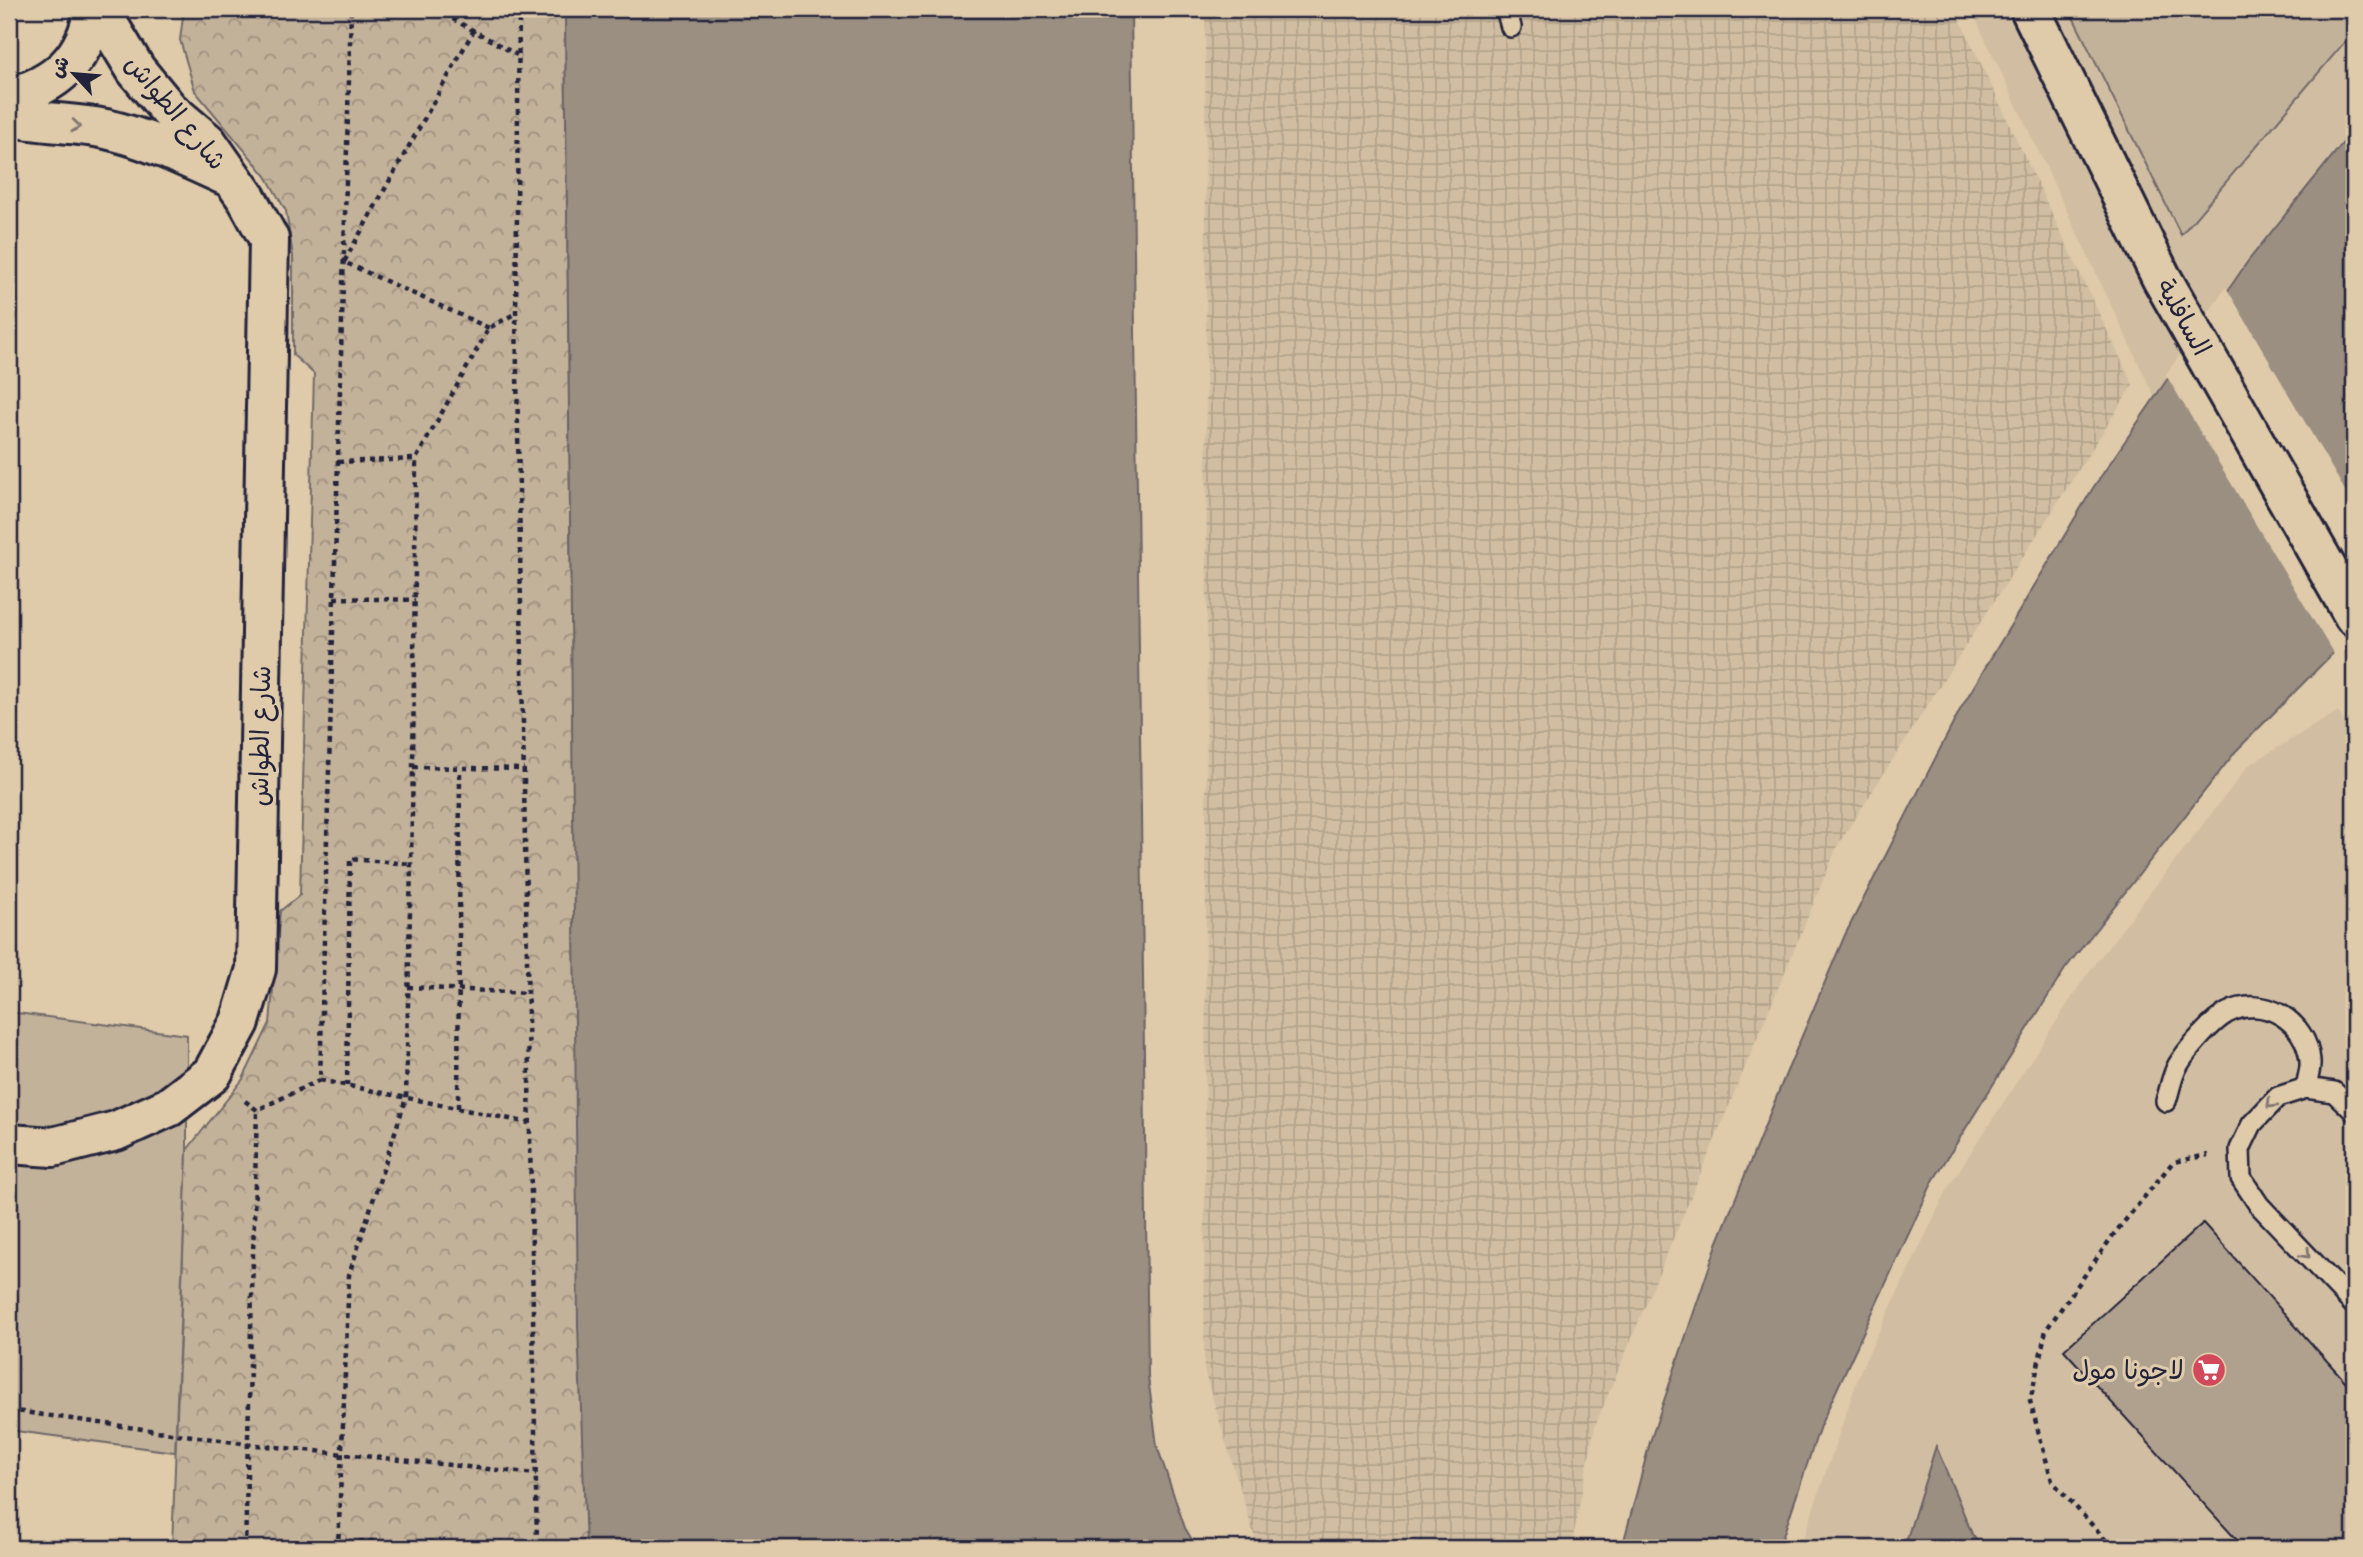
<svg xmlns="http://www.w3.org/2000/svg" width="2363" height="1557" viewBox="0 0 2363 1557" font-family="Mynerve,'Playpen Sans Arabic',sans-serif">
<style>
.built{fill:#d1bea2}
.industrial{fill:url(#industrial-grid)}
.forest{fill:url(#forest-crowns);stroke:#726a6a;stroke-width:2}
.garden{fill:#c3b29a;stroke:#726a6a;stroke-width:2}
.water{fill:#9b8f82;stroke:#6b6366;stroke-width:2}
.pier{fill:#dfcbaa}
.building{fill:#b0a18f;stroke:#22223b;stroke-width:2}
.lines{fill:none;stroke-linecap:round;stroke-linejoin:round}
.lane-casing{stroke:#22223b;stroke-width:24}
.street-casing{stroke:#22223b;stroke-width:44}
.path{stroke:#22223b;stroke-width:4.5;stroke-dasharray:5 5;stroke-linecap:butt}
.lane{stroke:#dfcbaa;stroke-width:19}
.street{stroke:#dfcbaa;stroke-width:38}
.oneway{stroke:#807672}
.labels{text-anchor:middle;stroke-width:6;stroke-linejoin:round;paint-order:stroke}
.street-label{font-size:26px;fill:#22223b;stroke:#dfcbaa}
.poi-label{font-size:26px;fill:#22223b;stroke:#dfcbaa;text-anchor:end}
</style>
<defs>
<pattern id="industrial-grid" width="8" height="8" patternUnits="userSpaceOnUse" patternTransform="scale(1.75)"><rect width="8" height="8" fill="#d1bea2"/><path d="M0 4h8M4 0v8" fill="none" stroke="#b3a38c"/></pattern>
<pattern id="forest-crowns" width="20" height="18" patternUnits="userSpaceOnUse" patternTransform="scale(1.75)"><rect width="20" height="18" fill="#c3b29a"/><path d="M2 6a3 3 0 1 1 6 0M12 15a3 3 0 1 1 6 0" fill="none" stroke="#9e907f"/></pattern>
</defs>
<rect width="100%" height="100%" fill="#dfcbaa"/>
<filter id="ink" filterUnits="userSpaceOnUse"><feTurbulence type="fractalNoise" baseFrequency=".0143" numOctaves="2"/><feDisplacementMap in="SourceGraphic" scale="14" xChannelSelector="R" yChannelSelector="G"/><feConvolveMatrix kernelMatrix="1 2 1 2 8 2 1 2 1" color-interpolation-filters="sRGB"/></filter>
<g filter="url(#ink)">
<!-- built -->
<path class="built" d="M 1971,9 L 2354,9 L 2354,129 L 2248,261 L 2155,398 Z
M 2338,711 L 2354,740 L 2354,1548 L 1800,1548 L 1861,1369 L 1949,1186 L 2085,977 L 2249,765 Z"/>
<!-- industrial -->
<path class="industrial" d="M 1205,9 L 1955,9 L 2133,385 L 1838,845 L 1595,1426 L 1571,1548 L 1258,1548 L 1204,1370 L 1207,629 Z"/>
<!-- forest -->
<path class="forest" d="M 184,9 L 565,9 L 571,588 L 592,1548 L 172,1548 L 187,1150 L 243,1079 L 270,1023 L 280,911 L 300,895 L 314,374 L 293,355 L 293,256 L 286,211 L 266,176 L 195,91 L 180,40 Z"/>
<!-- garden -->
<path class="garden" d="M 2069,9 L 2354,9 L 2354,31 L 2181,235 Z
M 9,1012 L 187,1035 L 187,1150 L 175,1452 L 9,1430 Z"/>
<!-- water -->
<path class="water" d="M 565,9 L 1131,9 L 1148,1377 L 1157,1446 L 1185,1528 L 1197,1548 L 586,1548 L 578,1326 Z
M 2354,129 L 2354,632 L 2236,751 L 2065,969 L 1933,1181 L 1820,1426 L 1779,1548 L 1622,1548 L 1650,1442 L 1717,1244 L 1785,1076 L 1845,935 L 1961,708 L 2093,488 L 2248,261 Z
M 1936,1446 L 1972,1534 L 1982,1548 L 1904,1548 Z"/>
<!-- pier -->
<path class="pier" d="M 2226,287 L 2354,506 L 2354,637 L 2335,656 L 2166,375 Z"/>
<!-- building -->
<path class="building" d="M 2203,1223 L 2354,1391 L 2354,1548 L 2244,1548 L 2064,1350 Z"/>
<g class="lines">
<!-- lane casing -->
<g class="lane-casing">
<path id="lane" d="M 1506,9 L 1511,27
M 2166,1101 C 2170,1089 2172,1075 2178,1065 C 2187,1050 2211,1022 2227,1013 C 2263,994 2307,1021 2310,1061 C 2311,1069 2307,1080 2306,1088
M 2354,1111 L 2334,1092 L 2306,1088 L 2278,1097 L 2252,1124 L 2240,1149 L 2241,1178 L 2259,1205 L 2354,1305"/>
</g>
<!-- street casing -->
<g class="street-casing">
<path id="street" d="M 2030,9 L 2161,277 L 2354,616
M 9,97 C 56,86 86,58 94,9
M 9,116 C 41,124 74,122 106,129 C 149,139 187,158 227,176
M 9,1144 L 53,1147 L 116,1131 L 169,1107 L 212,1074 L 240,1022 L 256,969 L 269,239 L 247,199 L 207,142 L 169,110 L 136,70 L 99,9"/>
</g>
<!-- path -->
<path class="path" d="M 435,9 L 517,55
M 519,9 L 516,313 L 537,1548
M 474,30 L 344,262 L 489,328
M 338,462 L 416,459
M 334,598 L 415,600
M 413,767 L 524,769
M 408,987 L 527,993
M 320,1080 L 529,1123
M 347,1086 L 350,859 L 411,864
M 245,1101 L 257,1110 L 320,1080 L 351,9
M 458,1108 L 460,769
M 9,1410 L 248,1444 L 536,1474
M 339,1541 L 537,1543
M 245,1548 L 257,1110
M 338,1548 L 349,1275 L 406,1098 L 413,767 L 416,459 L 489,328 L 516,313
M 2113,1548 L 2052,1481 L 2030,1401 L 2046,1330 L 2114,1234 L 2173,1162 L 2208,1155"/>
<!-- lane -->
<use href="#lane" class="lane"/>
<!-- street -->
<use href="#street" class="street"/>
</g>
<!-- one-way arrows -->
<defs><path id="oneway-chevron" d="M-2-3.5L2.5 0L-2 3.5" fill="none" stroke-width="1.6" stroke-linecap="round" stroke-linejoin="round" transform="scale(1.75)"/></defs>
<g class="oneway">
<use href="#oneway-chevron" transform="translate(76 126) rotate(5)"/>
<use href="#oneway-chevron" transform="translate(2271 1104) rotate(136)"/>
<use href="#oneway-chevron" transform="translate(2306 1254) rotate(46)"/>
</g>
</g>
<!-- icons -->
<defs>
<g id="supermarket-disc" transform="scale(1.75)"><circle r="9.5" fill="#d1495b" stroke="#dfcbaa"/><path d="M-6-5.5h2.5l.6 2H6L4.5 2H-2.5L-4.4-4H-6ZM-1.5 3.2a1.3 1.3 0 1 0 .1 0ZM3 3.2a1.3 1.3 0 1 0 .1 0Z" fill="#fff"/></g>
</defs>
<g fill-rule="evenodd">
<use href="#supermarket-disc" x="2209" y="1370"/>
</g>
<g class="labels">
<!-- street labels -->
<g class="street-label">
<text transform="translate(176 112) rotate(50)" y="9">شارع الطواش</text>
<text transform="translate(2184 317) rotate(61)" y="9">السافلية</text>
<text transform="translate(260 736) rotate(-89)" y="9">شارع الطواش</text>
</g>
<!-- poi labels -->
<g class="poi-label">
<text x="2184" y="1379">لاجونا مول</text>
</g>
</g>
<!-- margin -->
<rect width="2363" height="1557" fill="none" stroke="#dfcbaa" stroke-width="35"/>
<rect x="18" y="18" width="2328" height="1522" fill="none" stroke="#22223b" stroke-width="2.5" filter="url(#ink)"/>
<!-- north arrow -->
<g transform="translate(74 74) rotate(296)" stroke="#dfcbaa" stroke-width="5" paint-order="stroke">
<path d="M0-5L12 26L0 18L-12 26Z" fill="#22223b"/>
<text y="-10" font-size="19" font-weight="bold" text-anchor="middle" fill="#22223b">ش</text>
</g>
</svg>
